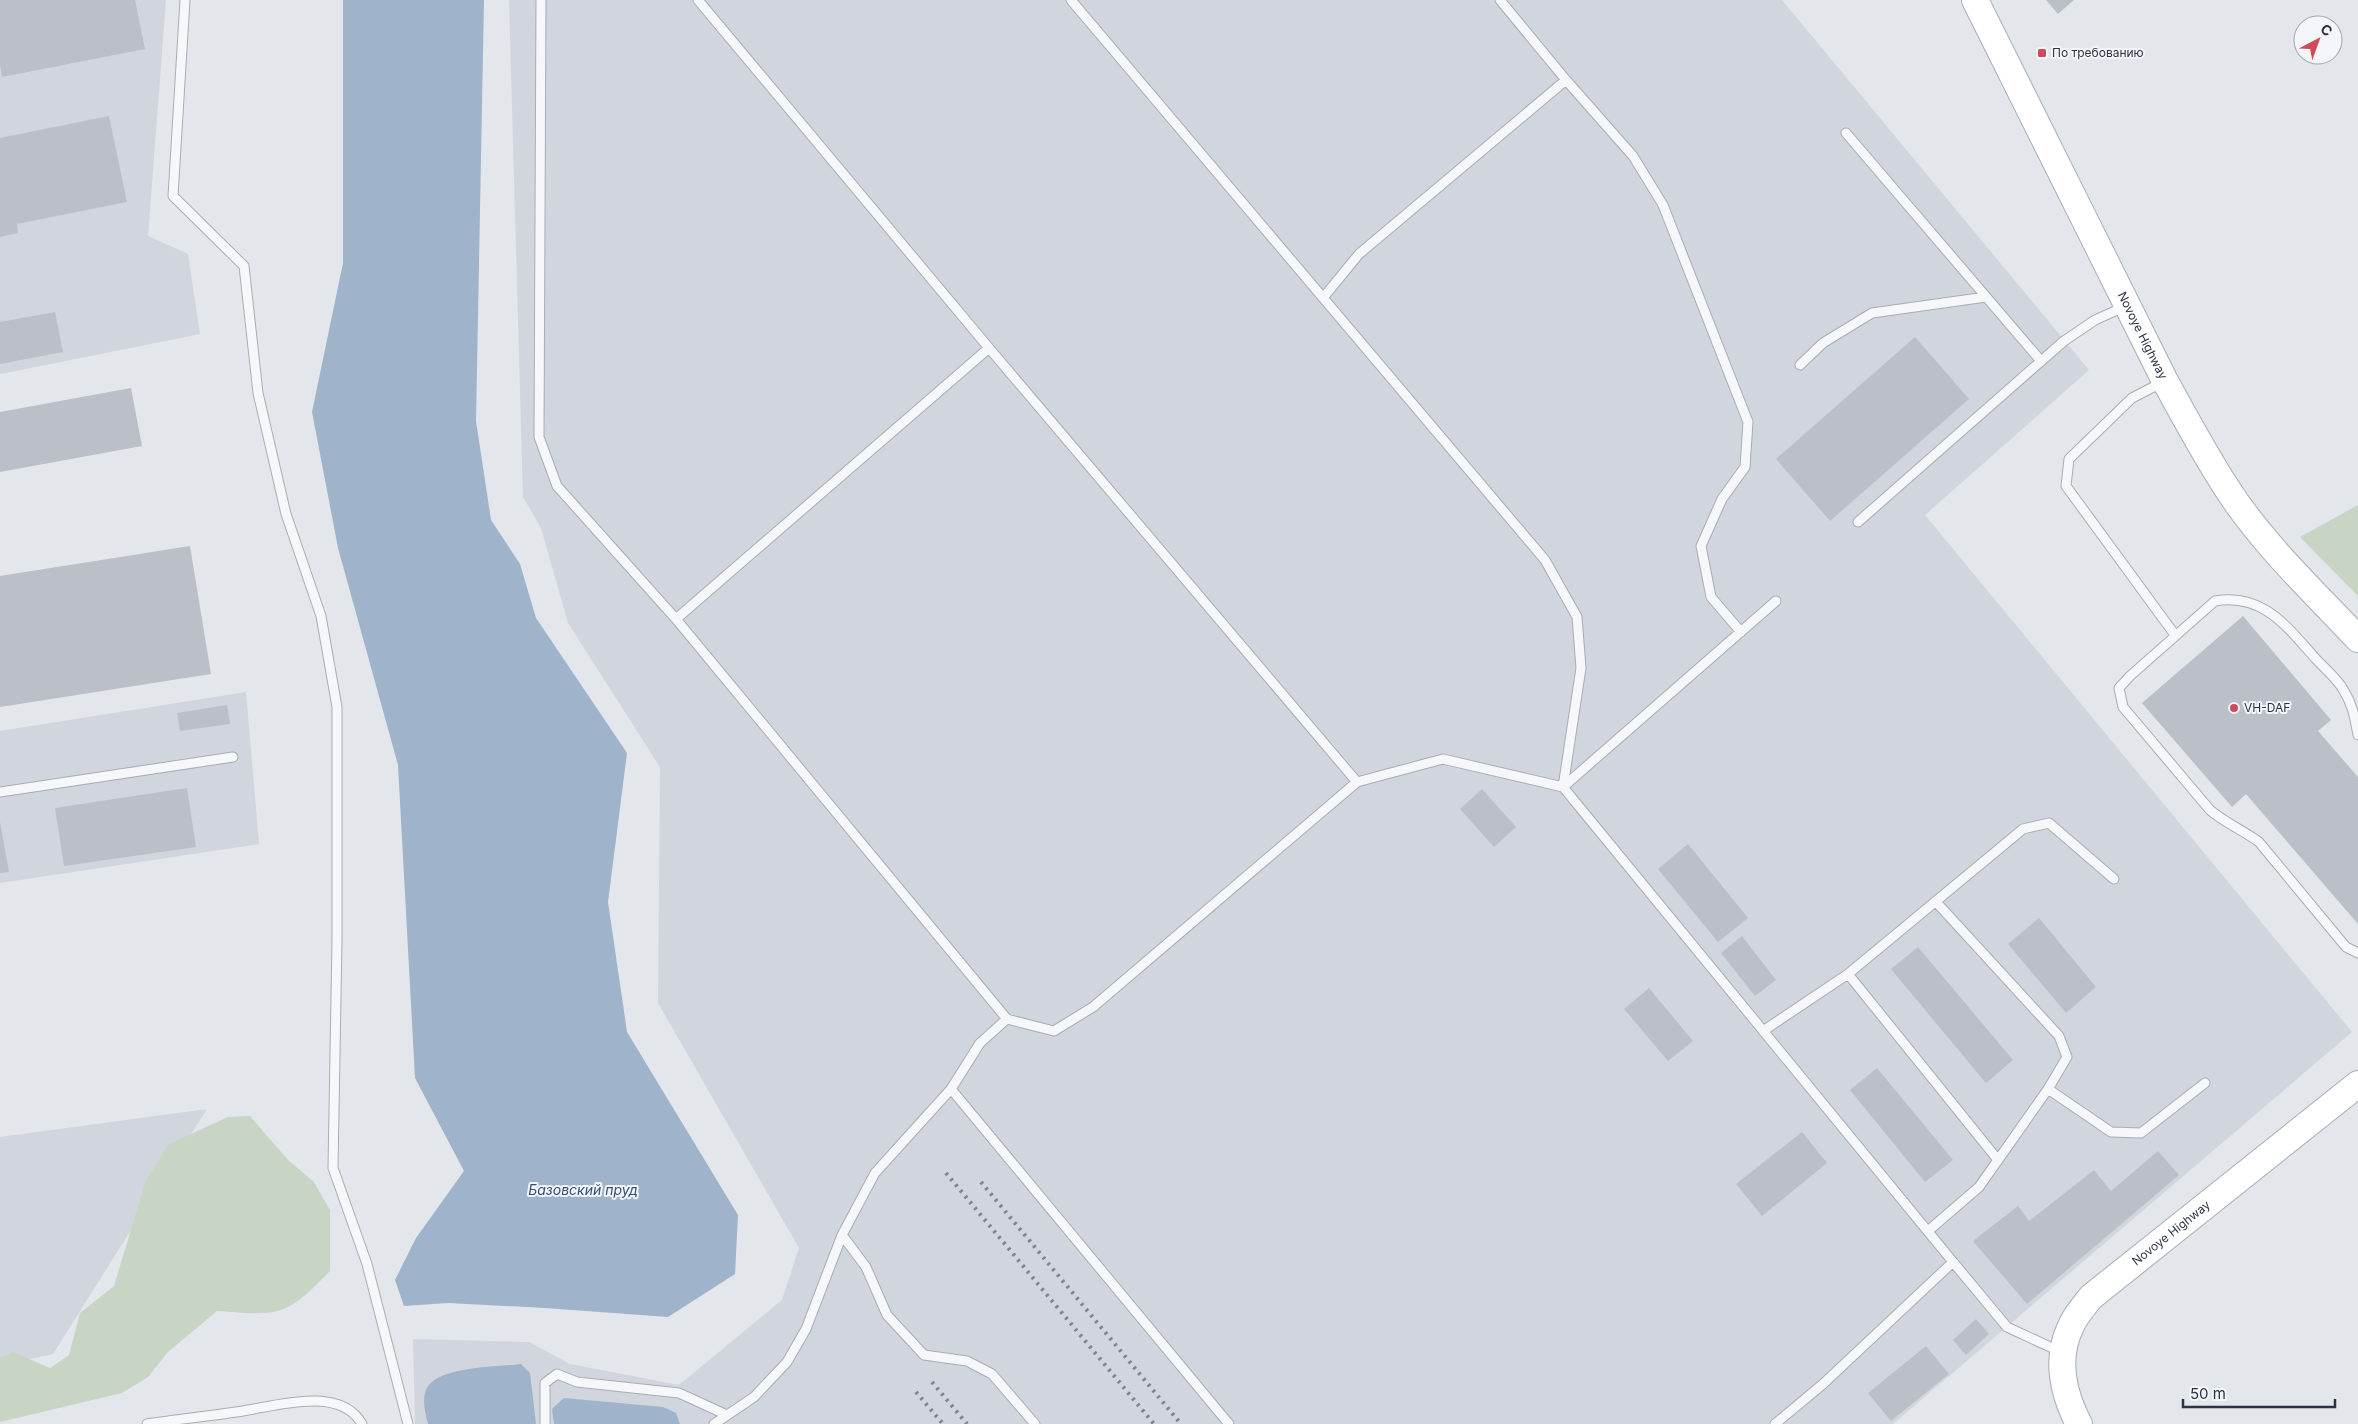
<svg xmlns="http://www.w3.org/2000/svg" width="2358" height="1424" viewBox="0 0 2358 1424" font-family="Inter,sans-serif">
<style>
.built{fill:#d1d5dd}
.green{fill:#c8d5c5}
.water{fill:#9fb3ca}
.building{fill:#bbbfc8}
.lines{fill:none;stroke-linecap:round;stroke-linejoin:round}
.lane-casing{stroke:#a8adb5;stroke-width:11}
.secondary-casing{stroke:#a8adb5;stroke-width:28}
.lane{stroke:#f6f7f9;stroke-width:9}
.secondary{stroke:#fff;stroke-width:26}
.rail{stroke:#7d8595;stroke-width:4;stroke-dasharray:2.5 5;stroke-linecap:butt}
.poi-dot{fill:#cd4b5a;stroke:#f3f5f8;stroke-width:2}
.labels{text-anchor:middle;stroke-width:4;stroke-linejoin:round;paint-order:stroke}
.poi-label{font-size:12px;fill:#2b3343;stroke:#f3f5f8;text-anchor:start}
.street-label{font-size:12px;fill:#2b3343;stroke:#f3f5f8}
.water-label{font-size:14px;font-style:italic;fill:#355077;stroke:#f3f5f8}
</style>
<rect width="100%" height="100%" fill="#e3e6eb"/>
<!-- built -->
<path class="built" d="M 0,0 L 166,0 L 148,236 L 188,254 L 200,334 L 0,374 Z
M 509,0 L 1782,0 L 2089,370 L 1925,515 L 2352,1032 L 1893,1424 L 415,1424 L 413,1339 L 529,1342 L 570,1364 L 679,1385 L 782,1300 L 799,1248 L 658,1003 L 660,767 L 568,623 L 541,528 L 523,497 Z
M 246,692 L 259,844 L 0,883 L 0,731 Z
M 207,1109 L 53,1354 L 0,1366 L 0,1137 Z"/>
<!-- green -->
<path class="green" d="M 2358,505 L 2358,596 L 2300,537 Z
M 250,1116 L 288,1160 L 314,1182 L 330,1210 L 330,1271 C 316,1285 300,1303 281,1310 C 264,1316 235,1312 217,1311 L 168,1352 L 148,1377 L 122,1393 L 0,1422 L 0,1358 L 13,1352 L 50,1368 L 69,1355 L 80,1313 L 114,1286 L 146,1180 L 169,1144 L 228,1117 Z"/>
<!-- water -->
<path class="water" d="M 343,0 L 484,0 L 476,421 L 491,520 L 520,564 L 536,618 L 627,753 L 608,902 L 627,1032 L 738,1215 L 735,1274 L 668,1317 L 545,1308 L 448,1303 L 404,1306 L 395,1280 L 416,1238 L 464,1171 L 415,1078 L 398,765 L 338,548 L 312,412 L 343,263 Z
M 521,1364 L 530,1373 L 536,1424 L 428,1424 C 425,1413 422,1400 426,1390 C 436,1366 498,1367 521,1364 Z
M 564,1398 L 663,1407 L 676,1413 L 680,1424 L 554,1424 L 552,1409 Z"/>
<!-- building -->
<path class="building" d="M 0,0 L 135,0 L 145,49 L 2,77 L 0,65 Z
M 2046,0 L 2074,0 L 2058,14 Z
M 109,116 L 127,202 L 17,224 L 18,233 L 0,237 L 0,138 Z
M 55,312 L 63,352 L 0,364 L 0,322 Z
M 1915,337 L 1969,399 L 1830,521 L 1776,459 Z
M 131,388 L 142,446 L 0,472 L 0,412 Z
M 190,546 L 211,674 L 0,707 L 0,576 Z
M 2243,616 L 2331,720 L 2318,731 L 2358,777 L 2358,924 L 2246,794 L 2232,807 L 2142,703 Z
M 227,705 L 230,724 L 180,731 L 177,713 Z
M 187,788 L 196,847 L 64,866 L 55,808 Z
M 1482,789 L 1516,827 L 1494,847 L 1460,809 Z
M 0,822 L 9,872 L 0,873 Z
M 1688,844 L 1748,918 L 1718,942 L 1658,869 Z
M 2039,918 L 2096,987 L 2066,1013 L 2008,944 Z
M 1742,936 L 1776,980 L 1755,996 L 1721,953 Z
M 1918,947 L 2013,1060 L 1986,1083 L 1891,969 Z
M 1649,988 L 1693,1041 L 1668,1061 L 1624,1009 Z
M 1877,1068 L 1953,1160 L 1925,1182 L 1850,1090 Z
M 1802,1132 L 1827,1163 L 1762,1216 L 1736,1184 Z
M 2158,1151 L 2179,1175 L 2027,1304 L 1973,1241 L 2018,1206 L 2029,1221 L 2094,1170 L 2111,1191 Z
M 1976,1319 L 1989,1334 L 1966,1355 L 1953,1340 Z
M 1926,1346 L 1949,1374 L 1891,1421 L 1868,1393 Z"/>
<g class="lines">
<!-- lane casing -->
<g class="lane-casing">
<path id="lane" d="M 185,0 L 173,196 L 244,266 L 258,393 L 286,514 L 321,616 L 337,707 L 337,940 L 333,1168 L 367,1264 L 408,1424
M 541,0 L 539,437 L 557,486 L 676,619 L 1007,1019
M 698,0 L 989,348 L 1357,782
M 1071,0 L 1545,560 L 1577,617 L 1581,668 L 1563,787
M 1500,0 L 1566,80 L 1633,156 L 1663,205 L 1748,422 L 1745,467 L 1722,499 L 1701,546 L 1711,597 L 1741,632
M 1846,133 L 2041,361
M 1323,298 L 1359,254 L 1566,80
M 1800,365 L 1823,343 L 1872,313 L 1986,297
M 2163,382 L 2132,398 L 2069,459 L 2066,486 L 2175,635
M 1858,522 L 2064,341 L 2095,320 L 2126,306
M 676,619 L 989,348
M 2358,735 C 2355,719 2353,705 2344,691 C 2338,679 2325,669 2316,659 C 2287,627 2264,593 2215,601 L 2130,676 L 2119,688 L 2123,707 L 2210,810 C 2225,823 2243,830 2259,842 L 2346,947 L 2358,953
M 1563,787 L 1776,601
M 0,792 L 233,757
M 1848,974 L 1998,1160
M 1763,1031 L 1848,974 L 2023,829 L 2049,823 L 2114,879
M 2048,1089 L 2111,1132 L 2141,1133 L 2205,1083
M 1928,1231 L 1979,1187 L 2048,1089 L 2067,1057 L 2059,1036 L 1937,903
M 842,1235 L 866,1267 L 887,1315 L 924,1355 L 967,1361 L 992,1374 L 1035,1424
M 147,1424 C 179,1419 211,1416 243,1411 C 276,1406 340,1385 362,1424
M 545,1424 L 545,1383 L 557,1374 L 577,1382 L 679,1393 L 727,1415
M 714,1424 L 754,1397 L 787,1362 L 806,1329 L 842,1235 L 875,1173 L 951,1089
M 1229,1424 L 951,1089 L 980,1043 L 1007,1019 L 1054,1031 L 1093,1007 L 1357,782 L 1443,759 L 1563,787 L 1953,1262
M 1775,1424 L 1823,1384 L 1953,1262 L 2007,1327 L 2061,1352"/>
</g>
<!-- secondary casing -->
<g class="secondary-casing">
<g id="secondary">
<path id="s1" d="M 1975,0 L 2165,381 C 2186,419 2207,459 2232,496 C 2267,548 2315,593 2358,639"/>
<path id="s2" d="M 2079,1424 C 2063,1394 2055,1358 2071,1326 C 2075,1316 2084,1306 2091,1297 L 2358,1084"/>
</g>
</g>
<!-- lane -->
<use href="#lane" class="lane"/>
<!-- secondary -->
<use href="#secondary" class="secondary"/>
<!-- rail -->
<path class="rail" d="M 946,1173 L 1154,1424
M 981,1182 L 1181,1424
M 932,1382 L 967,1424
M 916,1392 L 943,1424"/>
</g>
<!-- markers -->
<g class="poi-dot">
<rect x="2037" y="48" width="10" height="10" rx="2.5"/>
<circle cx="2234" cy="708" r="5"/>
</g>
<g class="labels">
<!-- poi labels -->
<g class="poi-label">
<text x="2052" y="57">По требованию</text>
<text x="2244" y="712">VH-DAF</text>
</g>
<!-- street labels -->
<g class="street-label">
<text dy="4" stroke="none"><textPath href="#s1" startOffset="375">Novoye Highway</textPath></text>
<text dy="4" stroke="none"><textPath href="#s2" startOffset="240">Novoye Highway</textPath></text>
</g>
<!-- water labels -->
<g class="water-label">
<text x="583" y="1195">Базовский пруд</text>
</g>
</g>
<!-- north arrow -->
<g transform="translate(2318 40) rotate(41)"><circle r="24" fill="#f3f5f8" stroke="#a3a7b0"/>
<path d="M0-4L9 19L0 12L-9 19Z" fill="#cd4b5a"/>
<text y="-8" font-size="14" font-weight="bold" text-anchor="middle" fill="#2b3343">С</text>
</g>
<!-- scale -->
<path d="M2183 1399v8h152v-8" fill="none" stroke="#2b3343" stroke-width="2.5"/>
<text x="2190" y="1399" font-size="15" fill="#2b3343" stroke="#f3f5f8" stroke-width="4" paint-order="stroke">50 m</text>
</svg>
